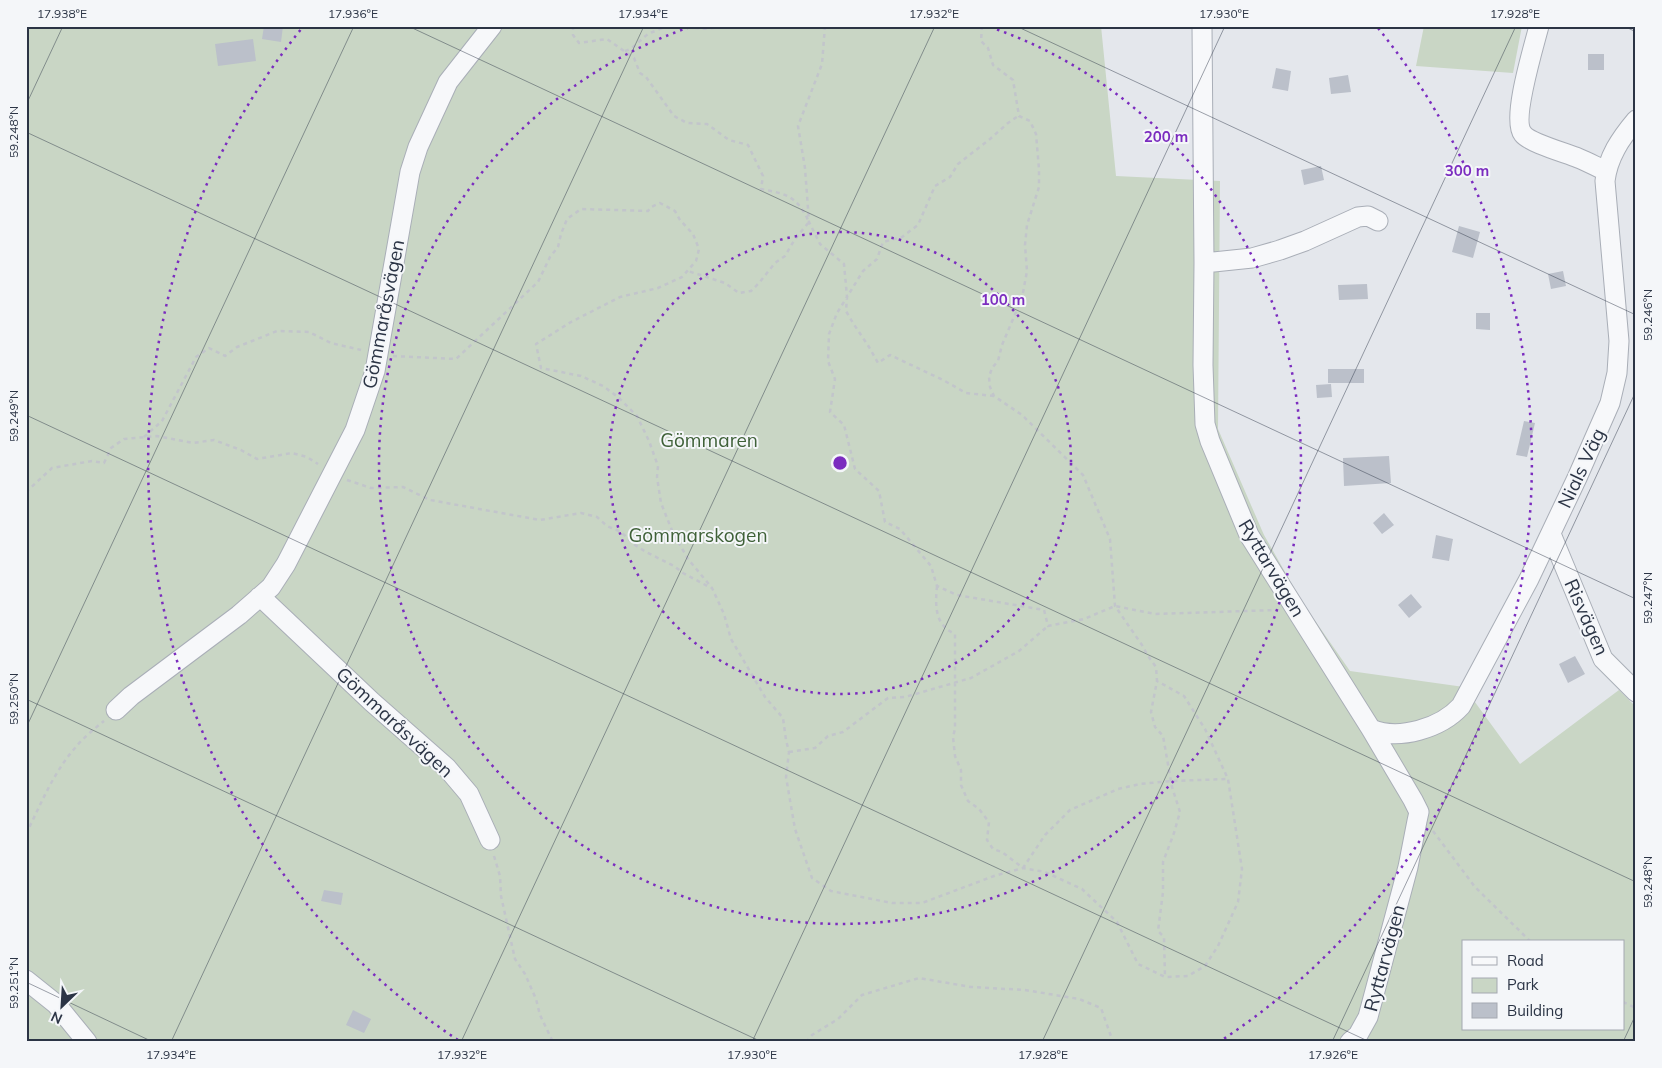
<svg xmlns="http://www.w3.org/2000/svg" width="1662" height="1068" viewBox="0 0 1662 1068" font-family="Mulish,sans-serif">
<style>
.green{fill:#c9d6c5;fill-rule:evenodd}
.building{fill:#bbc0ca}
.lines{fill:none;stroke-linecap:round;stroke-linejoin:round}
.minor-casing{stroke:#a9aeb7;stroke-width:21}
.path{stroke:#c2c5cb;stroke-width:2.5;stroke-dasharray:4 4;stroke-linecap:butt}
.minor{stroke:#f7f8fa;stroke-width:19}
.ticks{fill:none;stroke:#2b3445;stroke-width:1;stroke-opacity:0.45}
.ring{fill:none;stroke:#7b2cbf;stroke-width:2.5;stroke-dasharray:2.5 5}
.labels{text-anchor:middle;stroke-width:4;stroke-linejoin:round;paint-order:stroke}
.street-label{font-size:19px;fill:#2b3445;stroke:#f4f6f9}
.park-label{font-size:19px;fill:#3f6138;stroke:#f4f6f9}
.centre{fill:#7b2cbf;stroke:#f4f6f9;stroke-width:2.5}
.ring-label{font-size:15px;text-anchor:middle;font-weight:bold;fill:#7b2cbf;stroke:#f4f6f9;stroke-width:4;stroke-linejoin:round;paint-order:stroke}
.neatline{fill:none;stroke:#2b3445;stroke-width:2}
.ticks-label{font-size:12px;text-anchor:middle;fill:#2b3445}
</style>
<rect width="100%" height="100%" fill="#e4e7ec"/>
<!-- green -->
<path class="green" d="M 26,26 L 1101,26 L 1116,176 L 1220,181 L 1218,429 L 1264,535 L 1302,602 L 1350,671 L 1464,687 L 1520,764 L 1619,690 L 1636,707 L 1636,1042 L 26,1042 ZM 1463,942 L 1623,942 L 1623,1029 L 1463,1029 Z
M 1424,26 L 1522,26 L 1513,73 L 1416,66 Z"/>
<!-- building -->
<path class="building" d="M 264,26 L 283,26 L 281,42 L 262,39 Z
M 253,39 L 256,61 L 218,66 L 215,44 Z
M 1588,54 L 1604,54 L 1604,70 L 1588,70 Z
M 1276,68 L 1291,71 L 1288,91 L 1272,88 Z
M 1348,75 L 1351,92 L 1331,94 L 1329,78 Z
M 1321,166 L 1324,180 L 1304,185 L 1301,170 Z
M 1459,226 L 1480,232 L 1473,258 L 1452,252 Z
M 1563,271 L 1566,286 L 1551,289 L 1548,274 Z
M 1367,284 L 1368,299 L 1339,300 L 1338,285 Z
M 1476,313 L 1490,313 L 1490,330 L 1476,329 Z
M 1328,369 L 1364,369 L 1364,383 L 1328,383 Z
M 1331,384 L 1332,397 L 1317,398 L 1316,385 Z
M 1524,421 L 1535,423 L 1527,457 L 1516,455 Z
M 1389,456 L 1391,483 L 1344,486 L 1343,458 Z
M 1384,513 L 1394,525 L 1382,534 L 1373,523 Z
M 1436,535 L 1453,539 L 1449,561 L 1432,558 Z
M 1411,594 L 1422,607 L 1409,618 L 1398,605 Z
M 1575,656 L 1585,674 L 1568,683 L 1559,664 Z
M 324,890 L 343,893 L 341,905 L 321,901 Z
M 353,1010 L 371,1019 L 364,1033 L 346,1025 Z"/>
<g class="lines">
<!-- minor casing -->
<g class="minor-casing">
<path id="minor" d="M 1202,26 L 1204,263 L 1203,365 L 1205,424 L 1210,441 L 1249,535 L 1371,729 L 1413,800 L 1419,812 L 1417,821 L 1408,867 L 1368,1017 L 1358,1035 L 1350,1042
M 1539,26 C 1534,46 1511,120 1523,134 C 1530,143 1566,153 1578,158 C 1588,162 1597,167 1606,171
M 1204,263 L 1252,258 L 1280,250 L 1305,241 L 1358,217 L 1368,216 L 1378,221
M 1551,534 L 1603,659 L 1636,692
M 259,597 L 264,600 L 372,702 L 447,768 L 469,794 L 490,840
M 116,710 L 131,696 L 239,615 L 271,587 L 286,564 L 355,430 L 375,371 L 410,172 L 418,147 L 448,82 L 492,26
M 1371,729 C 1399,741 1441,728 1461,706 L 1529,579 L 1577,478 L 1610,403 L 1617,373 L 1619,341 L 1605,181 C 1608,157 1620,139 1636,120
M 26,980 L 56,1004 L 87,1042"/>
</g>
<!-- path -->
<path class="path" d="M 573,26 L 573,35 L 579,43 L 607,39 L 634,58 L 640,73 L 646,77 L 674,116 L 687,123 L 707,124 L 729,140 L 748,145 L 763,176 L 761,189 C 787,194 797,196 809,222 L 795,239 L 785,256 L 775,263 L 759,283 L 751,291 L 739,293 L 725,283 L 688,271
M 687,26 C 700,30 712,29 724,26
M 730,26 L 739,26
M 825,26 L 822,64 L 798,126 L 805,168 L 809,222 L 820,244 L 844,264 L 847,297 L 837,313 L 829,334 L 828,361 L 835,379 L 830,412 L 844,425 L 855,469 L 879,491 L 885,522 L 900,529 L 931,566 L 937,586 L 957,595 L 1044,610 L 1048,626 L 1084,619 L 1115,606 L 1155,614 L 1277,610
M 982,26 L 981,41 L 988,48 L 993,65 L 1013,80 L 1019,116 L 1030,121 L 1036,134 L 1039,169 L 1039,187 L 1027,225 L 1025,245 L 1027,271 L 1022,298 L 1002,345 L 998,361 L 992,368 L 989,377 L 990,387 L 994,396 L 1022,415 L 1083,475 L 1110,539 L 1115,606 L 1142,645 L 1148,656 L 1156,667 L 1157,681 L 1151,712 L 1155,727 L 1163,736 L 1172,787 L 1180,812 L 1174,833 L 1163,862 L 1163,892 L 1158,931 L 1164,937 L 1165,977
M 625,51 C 634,49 641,38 650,33 C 655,31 661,29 666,26
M 393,356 L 456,359 L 538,282 L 550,257 L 558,247 L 561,234 L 567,219 L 581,209 L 648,211 L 651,207 L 660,203 L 675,211 L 680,220 L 693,234 L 699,249 L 696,261 L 682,277 L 658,288 L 620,297 L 571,322 L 536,344 L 541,368 L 581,376 L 603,386 L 618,397 L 637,416 L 649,441 L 658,466 L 657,477 L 661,503 L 673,533 L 688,559 L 712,588 L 724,614 L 731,639 L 765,697 L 783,718 L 786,740 L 789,752 L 786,777 L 795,829 L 812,878 L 831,891 L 892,903 L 922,903 L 994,876 L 1023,868 L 1045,872 L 1082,889 L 1117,922 L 1138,964 L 1165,977 L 1188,976 L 1205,966 L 1218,946 L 1238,902 L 1242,869 L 1228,779 L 1205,729 L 1184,696 L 1157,681
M 994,396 L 966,393 L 943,380 L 890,355 L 878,363 L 869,347 L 853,323 L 846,311 L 847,297 L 863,271 L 877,259 L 883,242 L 902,237 L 918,225 L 935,186 L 950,177 L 958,164 L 990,139 L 1008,123 L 1018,116
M 144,437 L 162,421 L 196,357 L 209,348 L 225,356 L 237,347 L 277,331 L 309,332 L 331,343 L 361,350
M 347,480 L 371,488 L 403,487 L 430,500 L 540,520 L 581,513 L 597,517 L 607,526 L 621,532 L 635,545 L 646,552 L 674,566 L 683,573 L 711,588
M 26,492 L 52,468 L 92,461 L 104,463 L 111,448 L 124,439 L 157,436 L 193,443 L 214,440 L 241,450 L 257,459 L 292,453 L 307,457 L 318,464
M 937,586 C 935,607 935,625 955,634 L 955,729 L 953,737 L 955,756 L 961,770 L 961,785 L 968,801 L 979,809 L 989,822 L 987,840 L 993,849 L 1002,852 L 1023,868 L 1045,835 L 1070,810 L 1118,789 L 1140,784 L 1171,781 L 1228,779
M 789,752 L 815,748 L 828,736 L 843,732 L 888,698 L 905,697 L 971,678 L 1019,651 L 1048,626
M 1433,831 L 1475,887 L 1531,942
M 26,834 C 41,804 53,773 75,748 C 83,738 94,729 104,721
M 494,856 L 500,876 L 501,896 L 515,959 L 525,974 L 536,999 L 540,1015 L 553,1042
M 1623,1002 L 1636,1008
M 806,1042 L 812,1035 L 838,1019 L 862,995 L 919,978 L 971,987 L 1025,990 L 1079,999 L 1101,1008 L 1113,1042"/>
<!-- minor -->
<use href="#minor" class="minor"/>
</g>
<!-- ticks -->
<path class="ticks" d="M 408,26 L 1636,599M 1016,26 L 1636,315M 1624,26 L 1636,32M 26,105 L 63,26M 26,132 L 1636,882M 26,415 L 1370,1042M 26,699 L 762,1042M 26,728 L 354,26M 26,982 L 153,1042M 171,1042 L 644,26M 461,1042 L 935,26M 752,1042 L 1225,26M 1042,1042 L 1516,26M 1332,1042 L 1636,391M 1623,1042 L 1636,1014"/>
<!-- distance rings -->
<g class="ring">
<circle cx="840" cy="463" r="231"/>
<path d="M990 27A461 461 0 1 1 690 27"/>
<path d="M458 1040A692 692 0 0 1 302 28M1378 28A692 692 0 0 1 1222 1040"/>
</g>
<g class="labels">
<!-- street labels -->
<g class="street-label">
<text transform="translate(383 314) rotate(-79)" y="7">Gömmaråsvägen</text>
<text transform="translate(1581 468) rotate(-65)" y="7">Nials Väg</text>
<text transform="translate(1272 568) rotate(59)" y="7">Ryttarvägen</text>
<text transform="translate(1587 617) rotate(66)" y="7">Risvägen</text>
<text transform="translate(395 722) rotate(43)" y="7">Gömmaråsvägen</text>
<text transform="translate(1384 958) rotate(-75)" y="7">Ryttarvägen</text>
</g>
<!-- park labels -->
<g class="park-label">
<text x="709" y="447">Gömmaren</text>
<text x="698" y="542">Gömmarskogen</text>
</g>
</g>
<circle cx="840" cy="463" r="8" class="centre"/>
<g class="ring-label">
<text x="1166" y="142">200 m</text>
<text x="1467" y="176">300 m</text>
<text x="1003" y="305">100 m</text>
</g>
<!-- border -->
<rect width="1662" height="1068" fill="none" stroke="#f4f6f9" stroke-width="55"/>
<!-- legend -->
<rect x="1462" y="940" width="162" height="90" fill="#f4f6f9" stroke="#a4a8b1"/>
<rect x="1472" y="957" width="25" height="8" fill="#f7f8fa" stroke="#a4a8b1"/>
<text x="1507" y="966" font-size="15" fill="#2b3445">Road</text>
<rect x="1472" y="978" width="25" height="15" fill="#c9d6c5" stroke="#a4a8b1"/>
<text x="1507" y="990" font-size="15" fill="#2b3445">Park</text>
<rect x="1472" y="1003" width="25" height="15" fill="#bbc0ca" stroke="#a4a8b1"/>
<text x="1507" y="1016" font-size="15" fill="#2b3445">Building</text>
<!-- north arrow -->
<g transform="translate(62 1006) rotate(205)" stroke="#f4f6f9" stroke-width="4" paint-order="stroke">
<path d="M0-4L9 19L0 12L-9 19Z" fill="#2b3445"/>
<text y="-8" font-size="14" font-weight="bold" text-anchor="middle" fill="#2b3445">N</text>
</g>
<rect x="28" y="28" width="1606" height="1012" class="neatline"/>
<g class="ticks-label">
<text x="62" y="18">17.938°E</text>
<text x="353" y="18">17.936°E</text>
<text x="643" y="18">17.934°E</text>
<text x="934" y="18">17.932°E</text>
<text x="1224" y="18">17.930°E</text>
<text x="1515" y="18">17.928°E</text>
<text transform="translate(14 132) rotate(-90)" y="4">59.248°N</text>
<text transform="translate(1648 315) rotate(-90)" y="4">59.246°N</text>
<text transform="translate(14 416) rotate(-90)" y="4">59.249°N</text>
<text transform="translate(1648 598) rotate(-90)" y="4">59.247°N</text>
<text transform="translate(14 699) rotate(-90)" y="4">59.250°N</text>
<text transform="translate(1648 882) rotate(-90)" y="4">59.248°N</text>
<text transform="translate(14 983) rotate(-90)" y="4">59.251°N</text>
<text x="171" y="1059">17.934°E</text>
<text x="462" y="1059">17.932°E</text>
<text x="752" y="1059">17.930°E</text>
<text x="1043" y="1059">17.928°E</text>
<text x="1333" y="1059">17.926°E</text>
</g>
</svg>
